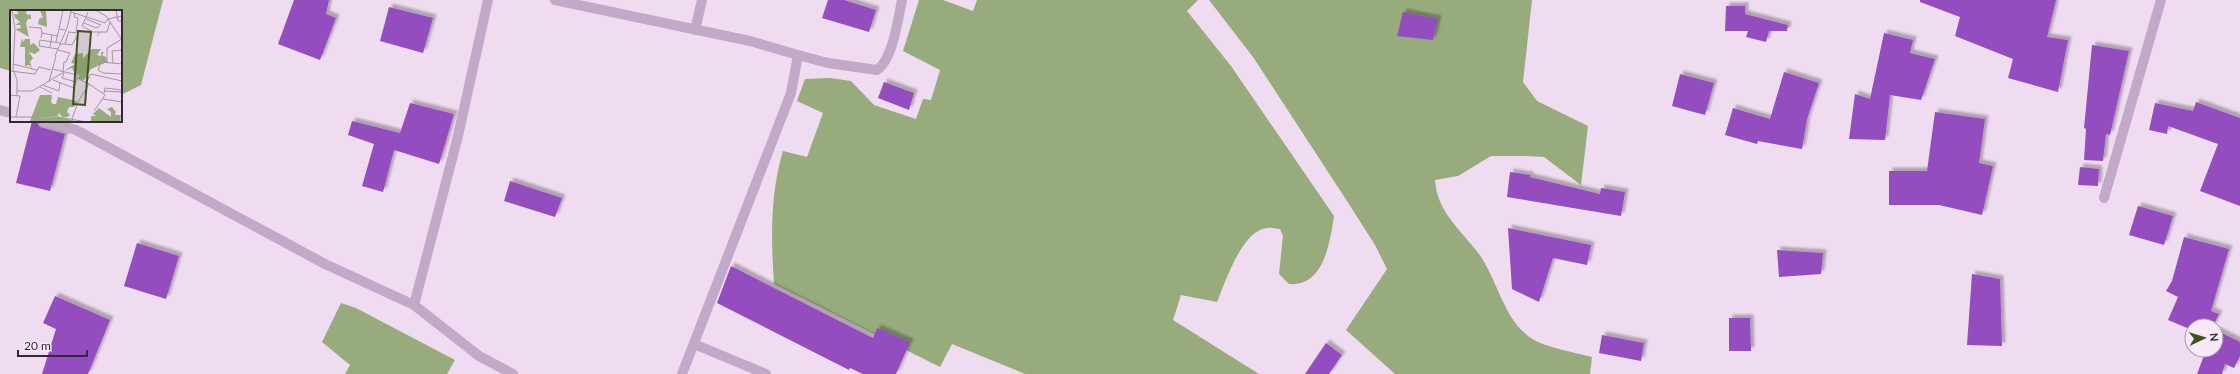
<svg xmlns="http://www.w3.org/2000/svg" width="2240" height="374" viewBox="0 0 2240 374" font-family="Lato,sans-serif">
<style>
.water{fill:#98ab7d}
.building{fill:#944dbe;filter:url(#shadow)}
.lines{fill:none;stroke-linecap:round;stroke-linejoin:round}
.street{stroke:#c3a9c8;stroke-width:10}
.inset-road{fill:none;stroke:#a394a5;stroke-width:1}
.view{fill:#3d5421;fill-opacity:0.15;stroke:#3d5421;stroke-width:2}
.inset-edge{fill:none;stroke:#312935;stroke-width:2}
</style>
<defs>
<filter id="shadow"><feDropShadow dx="3.5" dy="-3.5" stdDeviation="1" flood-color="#0004"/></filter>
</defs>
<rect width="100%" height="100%" fill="#efdcf0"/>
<!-- water -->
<path class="water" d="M 0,0 L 163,0 L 141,85 L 121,95 L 121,11 L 11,11 L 11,71 L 0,68 Z
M 919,0 L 943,0 L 973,11 L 977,0 L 1198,0 L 1187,11 L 1231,66 L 1334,216 C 1330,242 1324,287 1289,284 L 1279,274 L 1283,236 L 1280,229 C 1276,229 1271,227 1268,228 C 1242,229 1225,283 1217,302 L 1181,295 L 1173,320 L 1259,374 L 1025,374 L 952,344 L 940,367 L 774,284 C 771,239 770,194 783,151 L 807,157 L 823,113 L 797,101 L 805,79 L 830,78 L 851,81 L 874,105 L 916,119 L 923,99 L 931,100 L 940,70 L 903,51 Z
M 1209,0 L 1532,0 L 1523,82 L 1537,101 L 1588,126 L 1581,185 L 1544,157 L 1527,156 L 1491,156 L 1458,176 L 1435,180 C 1437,212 1461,230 1479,254 C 1499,282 1503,321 1534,340 C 1546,347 1577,353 1592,357 L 1590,374 L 1395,374 L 1346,330 L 1387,269 L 1375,245 L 1347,201 L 1253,57 Z
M 341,303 L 356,308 L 455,360 L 447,374 L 345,374 L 350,365 L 322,342 Z"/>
<!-- building -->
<path class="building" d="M 294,0 L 329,0 L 326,14 L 336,18 L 320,60 L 278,44 Z
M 828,0 L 844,0 L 876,10 L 869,32 L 822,18 Z
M 1920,0 L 2056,0 L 2047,37 L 2068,40 L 2058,92 L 2008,78 L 2013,59 L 1955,36 L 1960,17 L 1920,2 Z
M 1726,6 L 1745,6 L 1745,14 L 1788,25 L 1787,31 L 1769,31 L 1766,42 L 1746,37 L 1748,31 L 1725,31 Z
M 389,7 L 433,18 L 423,53 L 380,41 Z
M 1403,12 L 1438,19 L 1433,40 L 1397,36 Z
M 1884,33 L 1913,40 L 1910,53 L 1935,59 L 1921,100 L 1890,95 L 1885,140 L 1849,139 L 1855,94 L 1870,99 Z
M 2092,45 L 2129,51 L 2110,135 L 2106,134 L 2103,161 L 2084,160 L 2086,129 L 2084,128 Z
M 1784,72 L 1819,83 L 1807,119 L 1802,149 L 1758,141 L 1757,144 L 1725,135 L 1733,108 L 1770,119 Z
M 1680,74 L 1714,83 L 1705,115 L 1672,106 Z
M 884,82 L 914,93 L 909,110 L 878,98 Z
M 2196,102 L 2240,118 L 2240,206 L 2200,191 L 2218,144 L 2168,126 L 2167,134 L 2149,130 L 2155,103 L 2193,111 Z
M 410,103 L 454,114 L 439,164 L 394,150 L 383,192 L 362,186 L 374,144 L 348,135 L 352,121 L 400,133 Z
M 1935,112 L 1985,119 L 1979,163 L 1993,166 L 1982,215 L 1939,205 L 1889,205 L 1889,171 L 1927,171 Z
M 32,121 L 36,121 L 40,127 L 65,134 L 50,191 L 16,183 Z
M 2080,167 L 2099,169 L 2098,186 L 2078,185 Z
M 1510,172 L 1530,175 L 1530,177 L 1600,194 L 1601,188 L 1625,192 L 1621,216 L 1507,197 Z
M 510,181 L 562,198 L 555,217 L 504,201 Z
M 2138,206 L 2173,216 L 2164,245 L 2129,235 Z
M 1508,228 L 1591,245 L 1587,265 L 1553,258 L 1539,302 L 1512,289 Z
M 2184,237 L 2229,249 L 2211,311 L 2219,314 L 2213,326 L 2192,326 L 2192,330 L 2168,320 L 2178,297 L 2166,291 L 2172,281 Z
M 137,243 L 179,256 L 166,299 L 124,286 Z
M 1777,250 L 1823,253 L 1821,274 L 1779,277 Z
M 731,266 L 873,338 L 877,328 L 910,342 L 896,374 L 863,374 L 850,368 L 849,370 L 717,303 Z
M 1972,274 L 2000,279 L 2002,346 L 1967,345 Z
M 55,296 L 110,320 L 88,374 L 42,374 L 56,329 L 43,323 Z
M 1729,318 L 1750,318 L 1751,351 L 1729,351 Z
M 2216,330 L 2240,342 L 2240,356 L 2234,368 L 2225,364 L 2222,374 L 2197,374 L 2206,350 L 2216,350 Z
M 1602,335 L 1644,343 L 1641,361 L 1599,353 Z
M 1326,343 L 1342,355 L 1329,374 L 1305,374 Z"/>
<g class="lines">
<!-- street -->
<path class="street" d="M 555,0 L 750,41 L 798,55
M 695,30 L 702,0
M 0,110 L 11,113
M 42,121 L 76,130 L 325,264 L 414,305 L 479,356 L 513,374
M 2104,198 L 2161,0
M 414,305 L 458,136 L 488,0
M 694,344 L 766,374
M 682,374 L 791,93 L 798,55 L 828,63 L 877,70 C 893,59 898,19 902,0"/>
</g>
<!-- overview -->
<g transform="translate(10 10)">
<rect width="112" height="112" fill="#efdcf0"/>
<path d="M 6,0 L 17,0 L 16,4 L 21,5 L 21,9 L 18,9 L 16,13 L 19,27 L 5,19 L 11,18 L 10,15 L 5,15 L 10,12 L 5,8 L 4,4 L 9,4 ZM 30,1 L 36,1 L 37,17 L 28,14 L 29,9 L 33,7 ZM 12,28 L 13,32 L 15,29 L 20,29 L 20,35 L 24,33 L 30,40 L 25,44 L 19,42 L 23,48 L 20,52 L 22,58 L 19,55 L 15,56 L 15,37 L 10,37 ZM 82,39 L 91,39 L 87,45 L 91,46 L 91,42 L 94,42 L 92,45 L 96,47 L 97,52 L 81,59 L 74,70 L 68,69 L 69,65 L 65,64 L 62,58 L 54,61 L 65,54 L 61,53 L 65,44 L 73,43 L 73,48 ZM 30,85 L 42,85 L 41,92 L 43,94 L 46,94 L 48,87 L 67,91 L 64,97 L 59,97 L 57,102 L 60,105 L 57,107 L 52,107 L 49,103 L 48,106 L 26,108 L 49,107 L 69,112 L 20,111 ZM 102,97 L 106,102 L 105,105 L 111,105 L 110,112 L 81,111 L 81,106 L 86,106 L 83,104 L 89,98 L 101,107 L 101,102 L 97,99 Z" fill="#98ab7d"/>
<path class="inset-road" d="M 2,0 L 5,19 L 3,59 L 7,70 L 7,86M 53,0 L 49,19 L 55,20M 85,0 L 96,6 L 112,30M 106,0 L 108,11 L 112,11M 61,2 L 95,13 L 98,9 L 112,6M 78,2 L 72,16 L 83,22 L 90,22 L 87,26M 76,9 L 91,15M 74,13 L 86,18 L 90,16M 19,17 L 31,18 L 32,23M 59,22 L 66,23 L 68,8 L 64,7 L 65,3M 90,22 L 97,22 L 100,12M 31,28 L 32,23 L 48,26M 46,32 L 49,19M 50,34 L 55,34 L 59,21M 55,34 L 62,35 L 68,24M 40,37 L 42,25M 48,39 L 29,36 L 30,30 L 50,33M 48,40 L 60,43 L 56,52 L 54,52 L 53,62M 45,46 L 57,18 L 61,1M 97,53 L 97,38 L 112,29M 103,53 L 102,41 L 112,40M 3,54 L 27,60M 112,54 L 91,52 L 88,60 L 93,63 L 112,64M 43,59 L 67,65 L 67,68 L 79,74 L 68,92 L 62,109M 0,61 L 25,64 L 29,57 L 41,60M 54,63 L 52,68 L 66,72M 43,70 L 64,78 L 67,68M 39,72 L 46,46M 76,73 L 81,64 L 112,71M 79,74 L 95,85 L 84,101M 33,75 L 49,81 L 50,72M 30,77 L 42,83M 7,81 L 22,81 L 54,62M 94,81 L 112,82M 94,83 L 95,78 L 112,80M 0,85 L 10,86 L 6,107M 93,89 L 112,92M 112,93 L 112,107M 0,107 L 48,107 L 77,112"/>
<path class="view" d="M 68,21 L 81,22 L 75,95 L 63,94 Z"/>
<rect width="112" height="112" class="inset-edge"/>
</g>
<!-- north arrow -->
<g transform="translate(2204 338) rotate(86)"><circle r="19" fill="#f7e9f8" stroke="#a89caa"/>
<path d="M0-3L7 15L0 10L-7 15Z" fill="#3d5421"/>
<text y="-6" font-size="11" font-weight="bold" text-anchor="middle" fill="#312935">N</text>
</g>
<!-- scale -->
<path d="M18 350v6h69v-6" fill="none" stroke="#312935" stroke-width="2"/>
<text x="24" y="350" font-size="12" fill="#312935" stroke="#f7e9f8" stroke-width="3" paint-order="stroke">20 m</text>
</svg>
